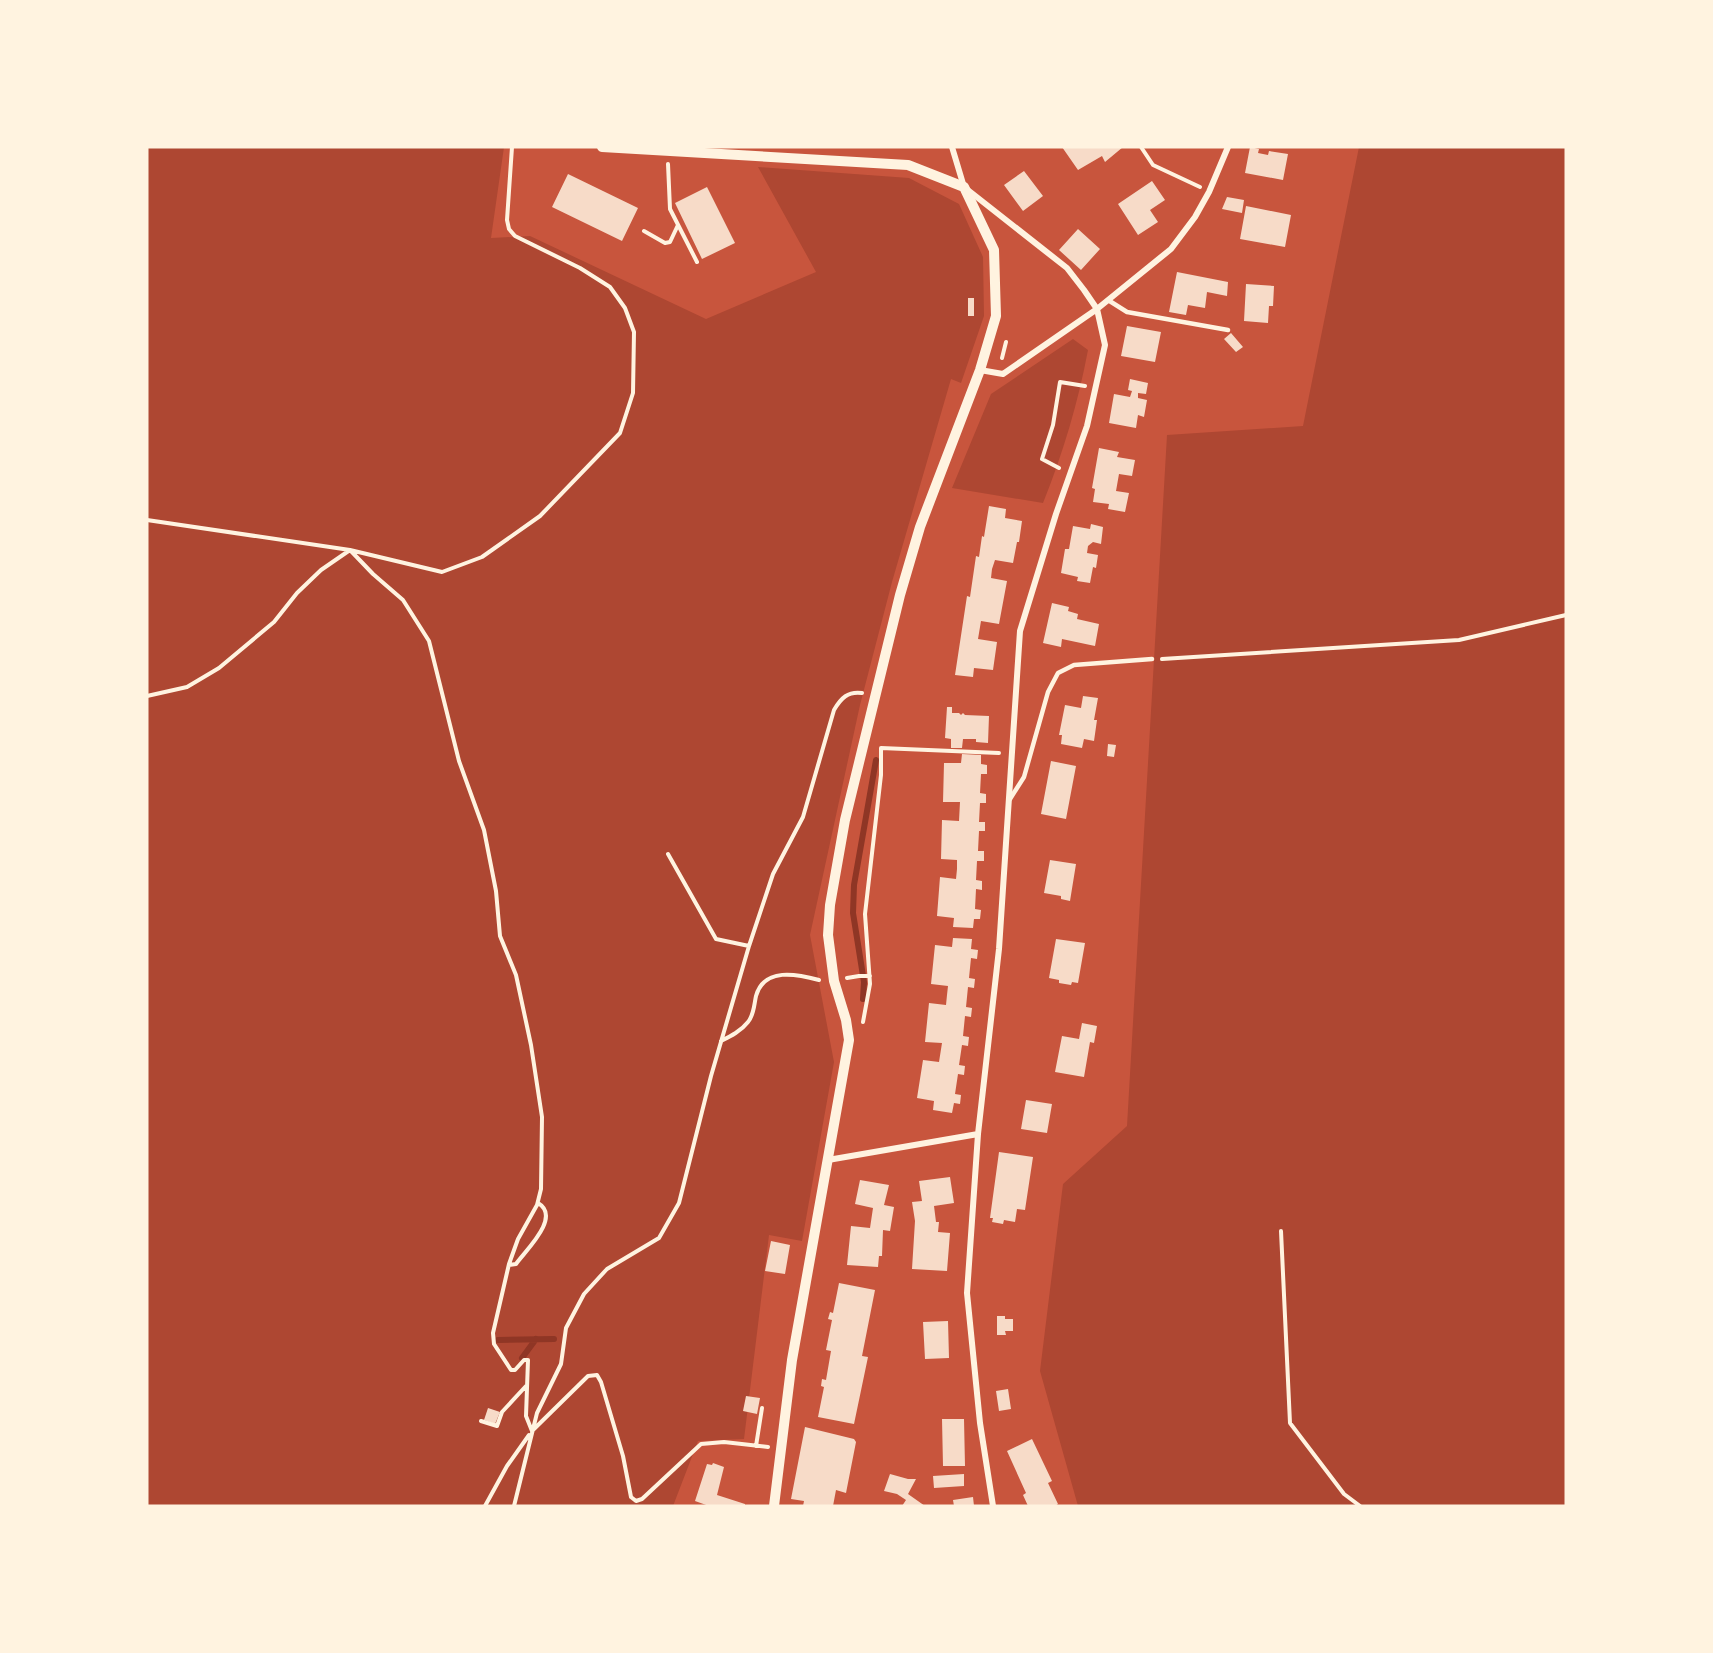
<svg xmlns="http://www.w3.org/2000/svg" width="1713" height="1653" viewBox="0 0 1713 1653" font-family="'Noto Sans',sans-serif">
<style>
.green{fill:#ae4732}
.lines{fill:none;stroke-linecap:round;stroke-linejoin:round}
.stream{stroke:#8f3625;stroke-width:6}
.building{fill:#f7dbc8}
.path{stroke:#fff3e0;stroke-width:4}
.service{stroke:#fff3e0;stroke-width:4.5}
.minor{stroke:#fff3e0;stroke-width:6}
.tertiary{stroke:#fff3e0;stroke-width:10}
</style>
<rect width="100%" height="100%" fill="#c8553d"/>
<!-- green -->
<path class="green" d="M 147,147 L 504,147 L 491,238 L 530,236 L 706,319 L 816,272 L 758,167 L 909,178 L 959,204 L 983,257 L 984,316 L 961,383 L 951,379 L 892,582 L 860,705 L 810,935 L 834,1062 L 802,1241 L 769,1235 L 744,1439 L 698,1441 L 673,1506 L 147,1506 Z
M 1359,147 L 1566,147 L 1566,1506 L 1078,1506 L 1040,1371 L 1063,1184 L 1127,1126 L 1167,435 L 1303,426 Z
M 1073,339 L 1088,350 C 1078,403 1063,453 1043,503 L 952,488 L 991,394 Z"/>
<g class="lines">
<!-- stream -->
<path class="stream" d="M 863,999 L 864,982 L 853,913 L 854,885 L 876,760
M 498,1340 L 554,1339
M 522,1358 L 536,1339"/>
</g>
<!-- building -->
<path class="building" d="M 1062,147 L 1123,147 L 1105,162 L 1102,156 L 1078,170 Z
M 1250,147 L 1259,149 L 1258,153 L 1268,155 L 1269,151 L 1288,154 L 1283,180 L 1245,173 Z
M 1024,171 L 1043,196 L 1023,211 L 1004,185 Z
M 568,174 L 638,208 L 622,241 L 552,207 Z
M 1152,181 L 1165,200 L 1150,210 L 1158,222 L 1138,235 L 1118,204 Z
M 707,187 L 735,243 L 702,259 L 675,203 Z
M 1227,197 L 1244,200 L 1242,213 L 1222,209 Z
M 1246,206 L 1291,215 L 1285,247 L 1240,239 Z
M 1078,229 L 1100,249 L 1081,270 L 1059,250 Z
M 1177,272 L 1228,282 L 1227,296 L 1207,292 L 1205,308 L 1188,305 L 1186,315 L 1169,312 Z
M 1246,284 L 1274,286 L 1273,306 L 1269,306 L 1268,323 L 1244,321 Z
M 968,298 L 974,298 L 974,316 L 968,316 Z
M 1127,326 L 1161,332 L 1155,362 L 1121,356 Z
M 1231,333 L 1243,347 L 1236,352 L 1224,339 Z
M 1130,379 L 1148,383 L 1146,394 L 1138,393 L 1138,398 L 1147,400 L 1144,417 L 1138,415 L 1136,428 L 1109,423 L 1114,394 L 1130,397 L 1132,391 L 1128,390 Z
M 1099,448 L 1119,452 L 1117,457 L 1135,460 L 1132,476 L 1119,474 L 1116,491 L 1129,493 L 1125,512 L 1108,509 L 1109,504 L 1093,502 L 1095,489 L 1092,488 Z
M 989,506 L 1006,509 L 1005,518 L 1022,521 L 1019,542 L 1017,542 L 1013,563 L 995,560 L 992,569 L 991,578 L 1007,581 L 999,624 L 981,621 L 978,639 L 997,642 L 993,670 L 974,668 L 973,677 L 955,675 L 967,596 L 970,597 L 976,556 L 979,557 L 982,536 L 984,537 Z
M 1091,524 L 1103,527 L 1101,544 L 1093,542 L 1088,546 L 1087,553 L 1098,555 L 1096,568 L 1093,567 L 1090,583 L 1077,581 L 1078,577 L 1061,573 L 1065,549 L 1069,549 L 1073,526 L 1090,529 Z
M 1052,603 L 1069,607 L 1068,611 L 1078,614 L 1077,619 L 1099,624 L 1095,646 L 1062,639 L 1061,647 L 1043,643 Z
M 1083,696 L 1098,698 L 1094,720 L 1097,720 L 1094,741 L 1084,739 L 1082,748 L 1061,744 L 1062,735 L 1059,735 L 1065,705 L 1081,708 Z
M 947,707 L 952,707 L 952,713 L 959,713 L 961,715 L 963,713 L 965,715 L 989,716 L 988,743 L 976,742 L 976,739 L 963,739 L 962,748 L 951,748 L 951,739 L 945,738 Z
M 1108,744 L 1116,745 L 1114,757 L 1107,756 Z
M 962,754 L 981,755 L 981,764 L 987,765 L 987,774 L 981,774 L 980,793 L 986,794 L 986,803 L 980,803 L 979,822 L 985,822 L 985,831 L 979,831 L 978,851 L 984,851 L 984,861 L 977,861 L 976,880 L 982,881 L 982,890 L 976,889 L 975,909 L 981,910 L 980,919 L 974,919 L 973,928 L 953,927 L 954,918 L 937,916 L 940,877 L 956,879 L 957,869 L 957,860 L 941,859 L 942,820 L 959,821 L 960,802 L 943,802 L 944,763 L 961,763 Z
M 1051,761 L 1076,766 L 1066,819 L 1041,814 Z
M 1050,860 L 1076,864 L 1070,901 L 1061,899 L 1061,896 L 1044,893 Z
M 953,938 L 972,939 L 971,949 L 978,950 L 977,959 L 971,958 L 969,978 L 975,979 L 974,988 L 968,987 L 966,1007 L 972,1008 L 971,1017 L 965,1016 L 963,1036 L 969,1037 L 968,1046 L 962,1045 L 959,1065 L 965,1066 L 964,1075 L 958,1074 L 955,1094 L 961,1095 L 960,1104 L 954,1103 L 952,1113 L 933,1110 L 934,1101 L 917,1098 L 923,1060 L 939,1062 L 942,1043 L 925,1042 L 929,1003 L 946,1005 L 947,995 L 948,986 L 931,984 L 935,945 L 952,947 Z
M 1056,939 L 1085,943 L 1078,983 L 1072,982 L 1071,985 L 1059,983 L 1059,980 L 1049,978 Z
M 1082,1023 L 1097,1026 L 1094,1043 L 1090,1042 L 1084,1077 L 1055,1072 L 1062,1036 L 1079,1039 Z
M 1026,1100 L 1052,1104 L 1047,1133 L 1021,1129 Z
M 999,1152 L 1033,1157 L 1025,1210 L 1017,1209 L 1015,1222 L 1004,1220 L 1003,1224 L 992,1222 L 993,1218 L 990,1218 Z
M 950,1177 L 954,1203 L 934,1206 L 936,1222 L 939,1222 L 938,1232 L 950,1233 L 947,1271 L 912,1269 L 915,1221 L 912,1202 L 922,1201 L 919,1181 Z
M 860,1180 L 889,1185 L 884,1205 L 894,1207 L 890,1231 L 883,1230 L 882,1256 L 879,1256 L 878,1267 L 847,1265 L 851,1226 L 870,1228 L 873,1208 L 855,1204 Z
M 771,1241 L 790,1245 L 785,1274 L 765,1271 Z
M 839,1283 L 875,1290 L 862,1356 L 868,1357 L 854,1424 L 818,1417 L 824,1387 L 821,1386 L 822,1379 L 826,1380 L 831,1351 L 826,1350 L 832,1320 L 828,1319 L 830,1312 L 833,1313 Z
M 997,1316 L 1005,1316 L 1005,1319 L 1013,1319 L 1013,1331 L 1005,1331 L 1006,1335 L 997,1335 Z
M 948,1321 L 949,1358 L 925,1359 L 923,1322 Z
M 1008,1389 L 1011,1409 L 999,1411 L 996,1391 Z
M 746,1396 L 760,1398 L 757,1414 L 743,1411 Z
M 488,1408 L 500,1412 L 495,1424 L 484,1420 Z
M 942,1419 L 964,1419 L 965,1466 L 943,1466 Z
M 805,1427 L 854,1439 L 856,1442 L 846,1493 L 836,1490 L 833,1506 L 803,1506 L 804,1501 L 791,1499 Z
M 1032,1439 L 1052,1481 L 1048,1483 L 1058,1504 L 1055,1506 L 1028,1506 L 1023,1495 L 1026,1493 L 1007,1451 Z
M 713,1463 L 724,1467 L 717,1495 L 745,1504 L 745,1506 L 709,1506 L 695,1501 L 707,1464 L 712,1465 Z
M 890,1474 L 908,1479 L 916,1479 L 908,1494 L 925,1506 L 902,1506 L 906,1500 L 897,1494 L 884,1491 Z
M 964,1474 L 964,1486 L 934,1488 L 933,1476 Z
M 973,1497 L 974,1506 L 954,1506 L 953,1500 Z"/>
<g class="lines">
<!-- path -->
<path class="path" d="M 1141,147 L 1153,165 L 1200,187
M 668,164 L 670,209 L 697,262
M 644,231 L 665,243 L 670,242 L 678,225
M 1002,358 L 1006,342
M 1059,468 L 1042,459 L 1053,425 L 1060,382 L 1085,386
M 147,520 L 350,550 L 442,572 L 482,557 L 540,516 L 620,433 L 633,393 L 634,332 L 625,308 L 610,287 L 580,268 L 515,236 L 509,229 L 507,220 L 512,147
M 350,550 L 373,574 L 403,600 L 429,641 L 459,761 L 484,830 L 496,891 L 500,936 L 516,975 L 531,1045 L 542,1117 L 541,1189 L 537,1205 L 518,1239 L 509,1264 L 493,1333 L 494,1344 L 511,1370 L 515,1370 L 524,1360 L 528,1360 L 526,1416 L 532,1431
M 1162,659 L 1459,640 L 1566,615
M 147,696 L 187,687 L 219,668 L 274,622 L 297,593 L 321,570 L 350,550
M 881,748 L 999,753
M 668,854 L 716,939 L 749,946
M 847,978 L 859,976 L 870,976
M 863,1022 L 870,984 L 865,914 L 881,775 L 881,748
M 721,1041 C 731,1036 741,1031 748,1022 C 754,1015 754,1005 756,996 C 764,967 797,974 819,980
M 1281,1231 L 1290,1423 L 1344,1494 L 1360,1506
M 509,1265 L 516,1264 C 525,1251 562,1217 538,1203
M 481,1421 L 497,1426 L 502,1412 L 526,1386
M 534,1429 L 588,1376 L 597,1375 L 601,1382 L 623,1456 L 631,1497 L 636,1501 L 642,1499 L 701,1444 L 724,1442 L 768,1447
M 756,1446 L 762,1408
M 485,1506 L 507,1466 L 529,1435
M 514,1506 L 537,1413 L 561,1364 L 566,1328 L 584,1294 L 607,1269 L 659,1238 L 679,1203 L 711,1076 L 749,946 L 773,874 L 803,817 L 834,710 C 841,698 848,691 862,693"/>
<!-- service -->
<path class="service" d="M 1108,300 L 1127,312 L 1228,330
M 1010,799 L 1024,777 L 1048,692 L 1058,673 L 1074,665 L 1152,659"/>
<!-- minor -->
<path class="minor" d="M 952,147 L 964,187 L 1067,268 L 1084,290 L 1097,309 L 1105,345 L 1087,426 L 1056,514 L 1020,631 L 999,949 L 978,1134 L 967,1293 L 980,1423 L 993,1506
M 980,370 L 1003,374 L 1097,309 L 1171,249 L 1195,217 L 1209,192 L 1228,147
M 828,1160 L 978,1134"/>
<!-- tertiary -->
<path class="tertiary" d="M 602,147 L 908,165 L 964,187 L 994,250 L 996,316 L 980,370 L 920,527 L 900,595 L 845,820 L 830,905 L 828,935 L 834,981 L 846,1020 L 849,1040 L 792,1360 L 774,1506"/>
</g>
<!-- border -->
<rect width="1713" height="1653" fill="none" stroke="#fff3e0" stroke-width="297"/>
</svg>
